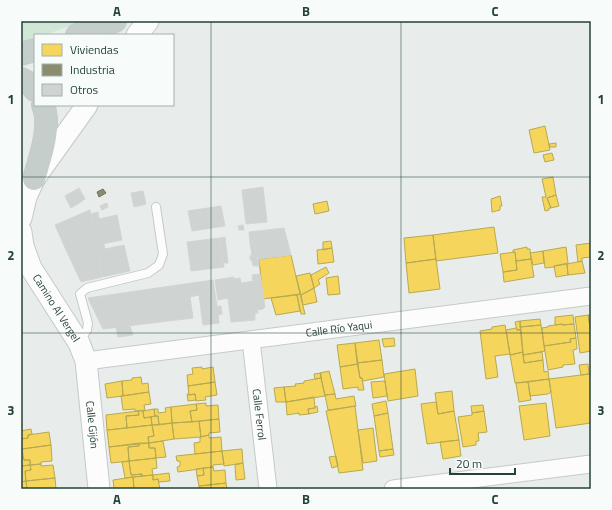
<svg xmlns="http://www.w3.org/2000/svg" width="612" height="510" viewBox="0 0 612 510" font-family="'Titillium Web',sans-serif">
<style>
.green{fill:#d1e6d7}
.homes{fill:#f6d55c;stroke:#b7a951}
.industry{fill:#8c8c6e;stroke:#6d765e}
.building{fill:#cfd4d2;stroke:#d1d6d4}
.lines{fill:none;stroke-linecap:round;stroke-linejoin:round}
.service-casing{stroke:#c5cac8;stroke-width:10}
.minor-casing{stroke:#c5cac8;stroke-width:19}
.tertiary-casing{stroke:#c5cac8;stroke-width:23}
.trunk-casing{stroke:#c3ccc8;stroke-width:24}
.service{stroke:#fcfcfc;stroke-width:8}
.minor{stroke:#fcfcfc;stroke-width:17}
.tertiary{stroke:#fcfcfc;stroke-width:21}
.trunk{stroke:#c6cecc;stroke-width:22}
.grid{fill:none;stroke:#244238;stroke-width:1;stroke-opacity:0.55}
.labels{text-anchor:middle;stroke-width:4;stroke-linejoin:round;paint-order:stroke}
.street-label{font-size:11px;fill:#244238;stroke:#f7fbf9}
.neatline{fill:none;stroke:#244238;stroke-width:1.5}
.grid-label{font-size:13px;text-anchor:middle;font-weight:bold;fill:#244238}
</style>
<rect width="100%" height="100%" fill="#e8edeb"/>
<!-- green -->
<path class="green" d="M 21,21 L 84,21 L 45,35 L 35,35 L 35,39 L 21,44 Z"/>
<!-- homes -->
<path class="homes" d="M 545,126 L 550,150 L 534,153 L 529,130 Z
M 556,143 L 556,147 L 550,147 L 549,144 Z
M 552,153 L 554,160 L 545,162 L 543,155 Z
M 553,177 L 556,195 L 547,198 L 551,208 L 549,208 L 549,210 L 545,211 L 542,197 L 546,197 L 542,179 Z
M 556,195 L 559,206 L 551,208 L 547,198 Z
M 500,196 L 502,206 L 500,206 L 500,210 L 492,212 L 491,199 Z
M 327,201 L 329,211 L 315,214 L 313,204 Z
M 494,227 L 498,253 L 436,261 L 433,235 Z
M 433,235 L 436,259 L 406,263 L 404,238 Z
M 331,241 L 332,248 L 323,250 L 323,242 Z
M 591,243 L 591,257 L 582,258 L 582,261 L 578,262 L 576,245 Z
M 527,247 L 527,249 L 530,249 L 531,259 L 516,261 L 515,252 L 513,252 L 513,250 Z
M 566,247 L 568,263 L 554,266 L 554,267 L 545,268 L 543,251 Z
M 332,248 L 334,262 L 318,264 L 317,250 Z
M 543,251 L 544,263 L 533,265 L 530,253 Z
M 515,252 L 517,270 L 503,272 L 500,254 Z
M 291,255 L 300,294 L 263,299 L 259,259 Z
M 436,259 L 440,289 L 409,293 L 406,263 Z
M 531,259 L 534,277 L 504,282 L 503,272 L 517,270 L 516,261 Z
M 582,261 L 585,273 L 568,275 L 567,264 Z
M 567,264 L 568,275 L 556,277 L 554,266 Z
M 326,267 L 329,273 L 318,280 L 320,284 L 314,288 L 311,275 Z
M 310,273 L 314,288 L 301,295 L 296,276 Z
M 338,276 L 340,294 L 328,295 L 326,278 Z
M 314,288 L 317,302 L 303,305 L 301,295 Z
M 300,294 L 305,314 L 301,314 L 297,295 Z
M 297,295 L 300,311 L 276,315 L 271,298 Z
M 573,315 L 574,324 L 562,325 L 562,324 L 555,325 L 555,317 Z
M 588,315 L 591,333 L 591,351 L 580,353 L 575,317 Z
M 588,315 L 591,315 L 591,333 Z
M 540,319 L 541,325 L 520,327 L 520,321 Z
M 520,321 L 521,330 L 517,330 L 515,322 Z
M 562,324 L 562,325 L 574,324 L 576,338 L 570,339 L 571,342 L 544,346 L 542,328 L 548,327 L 548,326 Z
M 505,325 L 510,354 L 495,356 L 498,377 L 486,379 L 480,331 L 492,329 L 492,327 Z
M 541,325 L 545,351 L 523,355 L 520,327 Z
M 516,328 L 517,330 L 521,330 L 523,352 L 510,355 L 506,330 Z
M 394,338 L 395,346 L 384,347 L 382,339 Z
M 576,338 L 577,349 L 573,350 L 575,364 L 563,365 L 563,367 L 548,370 L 544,346 L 571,342 L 570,339 Z
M 379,340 L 382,360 L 357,363 L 355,343 Z
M 355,343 L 358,364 L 340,367 L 337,345 Z
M 523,352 L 524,363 L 543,360 L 544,372 L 548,371 L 549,379 L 515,383 L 510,355 Z
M 542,352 L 543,360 L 524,363 L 523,355 Z
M 382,360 L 384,377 L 363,381 L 362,378 L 360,378 L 357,363 Z
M 358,364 L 360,378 L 362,378 L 364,390 L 358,390 L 358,387 L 343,389 L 340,367 Z
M 588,364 L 589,374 L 581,375 L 579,365 Z
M 202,367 L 202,369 L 213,367 L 215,382 L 188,386 L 187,375 L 193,374 L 192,368 Z
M 415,369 L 418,396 L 388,401 L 384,374 Z
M 329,371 L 335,394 L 325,395 L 320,373 Z
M 321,373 L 321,378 L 315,379 L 314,374 Z
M 589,374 L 591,374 L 591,423 L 556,428 L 549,379 Z
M 141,377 L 142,384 L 148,383 L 149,392 L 123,396 L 122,381 L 132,380 L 132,378 Z
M 321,378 L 325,396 L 286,402 L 284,387 L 296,386 L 295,384 L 304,383 L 304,381 Z
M 549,379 L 551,392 L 548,394 L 530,396 L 528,382 Z
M 122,381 L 123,396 L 107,398 L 105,384 Z
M 385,381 L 387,396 L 373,398 L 371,382 Z
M 215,382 L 217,395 L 205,397 L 206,400 L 196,401 L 195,394 L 189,395 L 188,386 Z
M 528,382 L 531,400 L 519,402 L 516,383 Z
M 284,387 L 286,402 L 276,402 L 274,388 Z
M 452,391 L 454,411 L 438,414 L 435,393 Z
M 149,392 L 151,404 L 144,405 L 145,410 L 135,411 L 135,409 L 123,410 L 121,396 Z
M 187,394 L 189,394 L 189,395 L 195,394 L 196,400 L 188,401 Z
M 335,394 L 336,399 L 354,396 L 356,406 L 328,410 L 325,395 Z
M 314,397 L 315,408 L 308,409 L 309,414 L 299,415 L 299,413 L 287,415 L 286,402 Z
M 386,401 L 388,413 L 374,416 L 372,404 Z
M 436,402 L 438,414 L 454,411 L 459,440 L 427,444 L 421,404 Z
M 206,403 L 206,406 L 218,405 L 219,419 L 192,422 L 190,411 L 197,410 L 196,404 Z
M 546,403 L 550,436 L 524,440 L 519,406 Z
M 196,404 L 197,410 L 190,411 L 192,422 L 172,423 L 171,407 Z
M 483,405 L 484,411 L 472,413 L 471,406 Z
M 317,406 L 318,412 L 309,414 L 308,409 L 315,408 L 315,407 Z
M 355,406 L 363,470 L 339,473 L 326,411 Z
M 171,407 L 172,423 L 159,425 L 158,416 L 155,416 L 154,409 L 158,409 L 158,413 L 166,412 L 165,408 Z
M 154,409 L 155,416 L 144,418 L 143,411 Z
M 138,411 L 139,415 L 126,416 L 127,428 L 107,430 L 106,415 Z
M 138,411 L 143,411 L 144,418 L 151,417 L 152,425 L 127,428 L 126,416 L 139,415 Z
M 484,411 L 487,432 L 478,433 L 479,441 L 476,441 L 476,445 L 463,447 L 458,417 L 472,415 L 472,413 Z
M 388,413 L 393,449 L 379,451 L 374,416 Z
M 158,416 L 159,425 L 152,425 L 151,417 Z
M 219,419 L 220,432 L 209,433 L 209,435 L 201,437 L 199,421 Z
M 199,421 L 201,437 L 174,439 L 172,423 Z
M 172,423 L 174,439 L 149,443 L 148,437 L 154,436 L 152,425 Z
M 152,425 L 154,436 L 148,437 L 149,443 L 109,447 L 107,430 Z
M 373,428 L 377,461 L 363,463 L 358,430 Z
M 31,429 L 32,434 L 28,435 L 28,438 L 21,439 L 21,431 Z
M 49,432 L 51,445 L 22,449 L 21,439 L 28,438 L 28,435 Z
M 209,435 L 209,438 L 221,437 L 222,451 L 195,454 L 194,443 L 200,442 L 200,437 Z
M 459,440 L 461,456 L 443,459 L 440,442 Z
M 163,441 L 166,457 L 156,458 L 155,448 L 149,448 L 149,443 Z
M 139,443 L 139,446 L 128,447 L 129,461 L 111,463 L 109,447 Z
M 139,443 L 149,443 L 149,448 L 155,448 L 156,458 L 129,461 L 128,447 L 139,446 Z
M 51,445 L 52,461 L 41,462 L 41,464 L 30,465 L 30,460 L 24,460 L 22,449 Z
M 242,449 L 243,463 L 224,466 L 222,451 Z
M 393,449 L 394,455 L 380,457 L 379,451 Z
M 222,451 L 224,464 L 213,465 L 213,467 L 178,472 L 177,467 L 180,466 L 180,461 L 177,461 L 176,456 Z
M 336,456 L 338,466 L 332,468 L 329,457 Z
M 21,458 L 23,458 L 24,460 L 30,460 L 30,465 L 21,466 Z
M 156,458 L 157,468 L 152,469 L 153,475 L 142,476 L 142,474 L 131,475 L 129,461 Z
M 129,461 L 131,475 L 142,474 L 142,476 L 125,478 L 122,462 Z
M 243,463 L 245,479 L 236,480 L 235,465 Z
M 41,464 L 41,466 L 53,465 L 55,478 L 26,481 L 25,471 L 31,470 L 30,465 Z
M 30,465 L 31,470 L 25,471 L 26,481 L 21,482 L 21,466 Z
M 213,467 L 214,471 L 225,470 L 226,483 L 199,486 L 197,476 L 204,475 L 203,468 Z
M 203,468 L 204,475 L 197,476 L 196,469 Z
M 169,473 L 170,481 L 159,482 L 158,479 L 153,480 L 153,475 Z
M 153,475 L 153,480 L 158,479 L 160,489 L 134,489 L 133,477 Z
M 133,477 L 134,489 L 114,489 L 113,480 Z
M 55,478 L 56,489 L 27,489 L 26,481 Z
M 26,481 L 27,489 L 21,489 L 21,482 Z
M 226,483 L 227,489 L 199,489 L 199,486 Z"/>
<!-- industry -->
<path class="industry" d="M 103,189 L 106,193 L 99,197 L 97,192 Z"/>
<!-- building -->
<path class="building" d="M 263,187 L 267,222 L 246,224 L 242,190 Z
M 79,188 L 85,199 L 82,201 L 81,202 L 71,208 L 65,196 Z
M 143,191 L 146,204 L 134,207 L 131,193 Z
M 107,203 L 108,207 L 102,210 L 100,206 Z
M 221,206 L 225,226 L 192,231 L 188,211 Z
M 90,210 L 97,245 L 67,252 L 55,225 Z
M 98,212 L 99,219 L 117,215 L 122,240 L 97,245 L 91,214 Z
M 243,225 L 244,230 L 239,230 L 238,226 Z
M 284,228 L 291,255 L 257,259 L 255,243 L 250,243 L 249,232 Z
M 225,237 L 228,263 L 223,263 L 220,238 Z
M 220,238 L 224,267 L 191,271 L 187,242 Z
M 250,243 L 255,243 L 257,259 L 259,259 L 259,266 L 253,266 L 252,260 L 250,260 L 250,256 L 252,255 Z
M 104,244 L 105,249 L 124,245 L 130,271 L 102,277 L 97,245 Z
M 97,245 L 102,277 L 81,282 L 67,252 Z
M 260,274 L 261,280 L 253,281 L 252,275 Z
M 234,277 L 234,279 L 240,278 L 241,283 L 261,280 L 265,307 L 263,309 L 257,310 L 258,313 L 255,313 L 255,320 L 231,322 L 228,298 L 218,300 L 215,280 Z
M 213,280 L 217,306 L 221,306 L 222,314 L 218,315 L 219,323 L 203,325 L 199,295 L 190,297 L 193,318 L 103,329 L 88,298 Z
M 130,326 L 133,335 L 118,337 L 116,327 Z"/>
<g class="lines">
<!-- service casing -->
<g class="service-casing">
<path id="service" d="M 79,342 L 87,330 L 88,323 L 80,294 L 87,288 L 148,273 L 159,265 L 163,254 L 156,207"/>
</g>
<!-- minor casing -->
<g class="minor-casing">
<g id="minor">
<path id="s1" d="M 251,340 L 268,489"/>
<path id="s2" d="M 86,361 L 591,296"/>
<path d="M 393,489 L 591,464"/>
</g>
</g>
<!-- tertiary casing -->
<g class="tertiary-casing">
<g id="tertiary">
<path d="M 137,35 L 148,21"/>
<path d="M 21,218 L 26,197 L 34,179 L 87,105"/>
<path id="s3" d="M 21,232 L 23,246 L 31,268 L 79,343 L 86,361 L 99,489"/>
</g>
</g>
<!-- trunk casing -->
<g class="trunk-casing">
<path id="trunk" d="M 77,35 L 115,21
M 21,54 L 35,50
M 21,79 L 29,83 L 35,90
M 34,179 C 40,158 52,126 43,105"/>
</g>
<!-- service -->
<use href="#service" class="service"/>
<!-- minor -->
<use href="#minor" class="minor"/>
<!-- tertiary -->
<use href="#tertiary" class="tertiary"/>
<!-- trunk -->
<use href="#trunk" class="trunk"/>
</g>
<!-- grid -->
<path class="grid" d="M 211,21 L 211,489M 401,21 L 401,489M 21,177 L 591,177M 21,333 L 591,333"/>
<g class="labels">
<!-- street labels -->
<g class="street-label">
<text dy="4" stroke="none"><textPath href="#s3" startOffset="85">Camino Al Vergel</textPath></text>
<text dy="4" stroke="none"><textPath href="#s2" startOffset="255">Calle Río Yaqui</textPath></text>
<text dy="4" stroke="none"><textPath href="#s1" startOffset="75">Calle Ferrol</textPath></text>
<text dy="4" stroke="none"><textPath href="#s3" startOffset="210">Calle Gijón</textPath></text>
</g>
</g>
<!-- border -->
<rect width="612" height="510" fill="none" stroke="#f7fbf9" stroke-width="44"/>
<!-- legend -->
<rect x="34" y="34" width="140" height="72" fill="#f7fbf9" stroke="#a3b1ac"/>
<rect x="42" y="44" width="20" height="12" fill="#f6d55c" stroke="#a3b1ac"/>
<text x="70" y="54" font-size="12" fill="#244238">Viviendas</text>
<rect x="42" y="64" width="20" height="12" fill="#8c8c6e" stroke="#a3b1ac"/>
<text x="70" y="74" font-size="12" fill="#244238">Industria</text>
<rect x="42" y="84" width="20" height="12" fill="#cfd4d2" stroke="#a3b1ac"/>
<text x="70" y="94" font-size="12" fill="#244238">Otros</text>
<!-- scale -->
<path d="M450 468v6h65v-6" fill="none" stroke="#244238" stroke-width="2"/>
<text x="456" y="468" font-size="12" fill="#244238" stroke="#f7fbf9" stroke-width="3" paint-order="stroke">20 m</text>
<rect x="22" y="22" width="568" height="466" class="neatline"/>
<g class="grid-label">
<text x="117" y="16">A</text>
<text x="306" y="16">B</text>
<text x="495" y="16">C</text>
<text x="11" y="104">1</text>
<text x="601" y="104">1</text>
<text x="11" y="260">2</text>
<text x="601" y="260">2</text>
<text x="11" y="415">3</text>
<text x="601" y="415">3</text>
<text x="117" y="504">A</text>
<text x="306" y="504">B</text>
<text x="495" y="504">C</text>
</g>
</svg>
